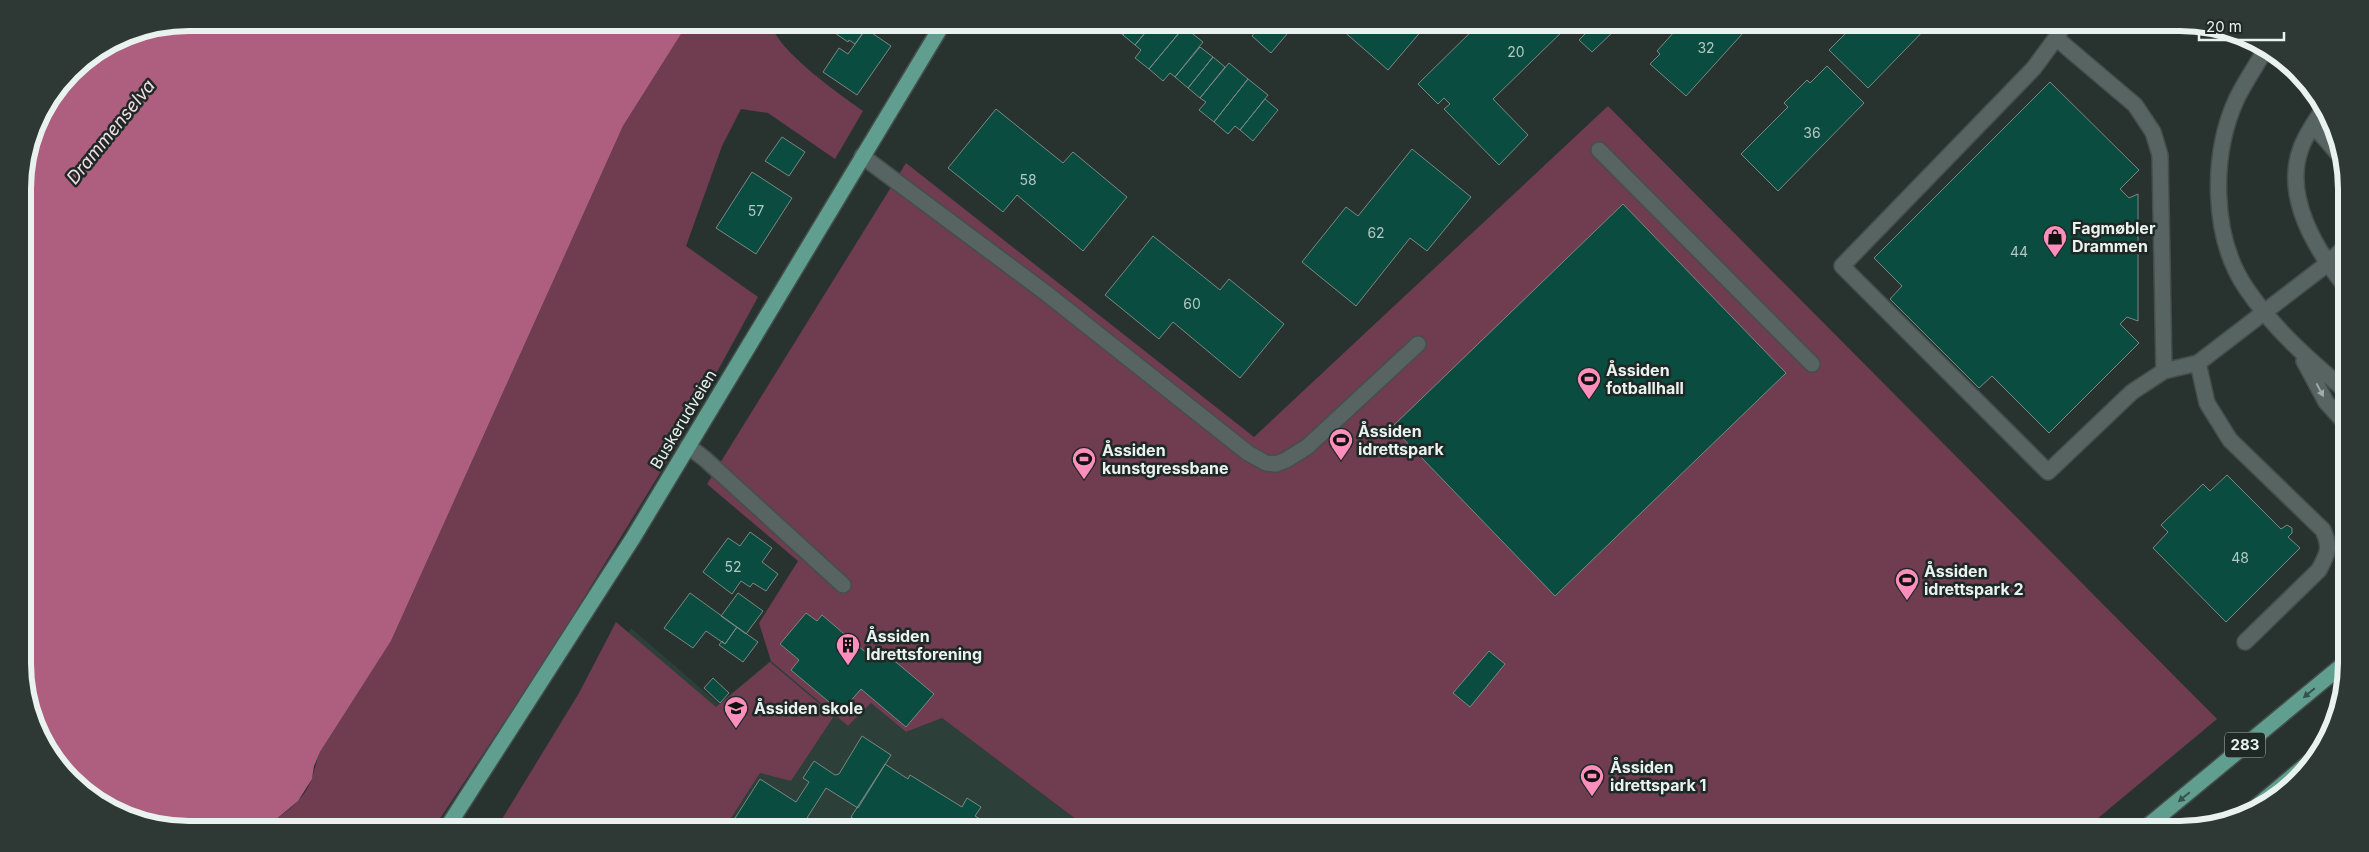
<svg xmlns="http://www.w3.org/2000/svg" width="2369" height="852" viewBox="0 0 2369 852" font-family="Inter,sans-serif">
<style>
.built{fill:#2c3f39}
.green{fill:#6f3c50}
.water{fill:#ae5e7e}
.building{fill:#0b4c40;stroke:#7b8783}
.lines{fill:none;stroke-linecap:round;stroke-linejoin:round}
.minor-casing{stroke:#444f4c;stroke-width:18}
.major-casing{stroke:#444f4c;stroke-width:18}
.minor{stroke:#586461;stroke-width:15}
.major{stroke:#609f90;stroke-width:15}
.oneway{fill:#a1aba8}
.oneway2{fill:#35524b}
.labels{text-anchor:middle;stroke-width:5;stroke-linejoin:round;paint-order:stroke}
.number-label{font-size:14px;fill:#b2c8c3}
.shield{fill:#1e2926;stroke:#adb6b3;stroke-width:1}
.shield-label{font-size:15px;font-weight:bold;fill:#eaf2ef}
.poi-label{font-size:16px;font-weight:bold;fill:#eaf2ef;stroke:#1e2926;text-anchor:start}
.street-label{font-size:16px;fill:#eaf2ef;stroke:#1e2926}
.water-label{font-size:18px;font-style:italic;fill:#f5dde5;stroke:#1e2926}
.rim{fill:none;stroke:#eaf2ef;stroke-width:6}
</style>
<rect width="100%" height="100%" fill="#283330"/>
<!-- built -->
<path class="built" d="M 631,628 L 719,704 L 771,660 L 848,726 L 871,703 L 906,732 L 942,718 L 1089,829 L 509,829 Z"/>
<!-- green -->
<path class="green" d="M 688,23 L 770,23 C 779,52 838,93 863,111 L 835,159 L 768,113 L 741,109 L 722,146 L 686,246 L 758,297 L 677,445 L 549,655 L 433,829 L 260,829 C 279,818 305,801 312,778 C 315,769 316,761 320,752 L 391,641 L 623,126 Z
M 1608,106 L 2217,719 L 2085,829 L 1089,829 L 942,718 L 906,732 L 871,703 L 848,726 L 771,661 L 759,623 L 798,561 L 707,484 L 906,163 L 1254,437 Z
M 616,622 L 716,707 L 770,662 L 834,716 L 791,781 L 760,773 L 724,829 L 496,829 L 579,693 Z"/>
<!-- water -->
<path class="water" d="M 189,23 L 688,23 L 623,126 L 391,641 L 320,752 L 314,766 L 312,779 L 298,801 L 274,821 L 260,829 L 189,829 L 136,821 L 64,773 L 26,695 L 23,178 L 40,116 L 79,64 L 126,35 Z"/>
<!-- building -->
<path class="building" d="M 819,22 L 866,22 L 869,24 L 855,44 L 849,40 L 848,42 Z
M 1112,22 L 1133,22 L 1123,35 L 1110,25 Z
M 1133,22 L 1154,22 L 1135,45 L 1123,35 Z
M 1154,22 L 1178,22 L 1184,27 L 1149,69 L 1135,58 L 1141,50 L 1135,45 Z
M 1263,22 L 1288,22 L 1293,27 L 1271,53 L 1252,36 Z
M 1333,22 L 1429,22 L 1388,70 Z
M 1481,22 L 1570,24 L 1493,99 L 1528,135 L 1499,165 L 1444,109 L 1450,104 L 1444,98 L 1438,104 L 1418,84 Z
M 1597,22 L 1607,22 L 1615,30 L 1592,52 L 1579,40 Z
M 1683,22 L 1753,22 L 1686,96 L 1650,64 L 1660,54 L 1657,51 Z
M 1857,22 L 1932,22 L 1868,88 L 1829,50 Z
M 1184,27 L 1203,42 L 1175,77 L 1170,73 L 1163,81 L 1149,69 Z
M 866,29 L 891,46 L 857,95 L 823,72 L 839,48 L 848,54 Z
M 1200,47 L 1213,57 L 1188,88 L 1175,77 Z
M 1213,57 L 1225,67 L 1200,98 L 1188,88 Z
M 1229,63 L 1248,79 L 1214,122 L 1199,110 L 1206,102 L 1200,98 Z
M 1827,66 L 1864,103 L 1778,191 L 1741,154 L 1788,107 L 1784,103 L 1807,80 L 1810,83 Z
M 1248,79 L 1268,95 L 1240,130 L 1235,126 L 1228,134 L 1214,122 Z
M 2050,82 L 2139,170 L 2120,189 L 2129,198 L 2138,194 L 2138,321 L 2127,317 L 2120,324 L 2139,343 L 2049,433 L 1992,376 L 1979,388 L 1890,299 L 1902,286 L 1874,258 Z
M 1265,99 L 1278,110 L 1253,141 L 1240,130 Z
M 996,109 L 1063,163 L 1073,152 L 1127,197 L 1083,251 L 1017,195 L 1003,212 L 948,168 Z
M 782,137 L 805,152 L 789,176 L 765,161 Z
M 1412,149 L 1471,197 L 1427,251 L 1410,238 L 1356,306 L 1302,262 L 1346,207 L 1358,216 Z
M 752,172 L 792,198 L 756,254 L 716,228 Z
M 1623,204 L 1786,373 L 1555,596 L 1392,427 Z
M 1153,236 L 1220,290 L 1229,279 L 1284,324 L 1240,378 L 1173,322 L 1159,339 L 1105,295 Z
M 2227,475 L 2281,529 L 2287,525 L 2292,528 L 2292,533 L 2288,537 L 2300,548 L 2226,622 L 2153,548 L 2168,532 L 2161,525 L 2203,484 L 2210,491 Z
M 750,532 L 772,548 L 762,562 L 778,574 L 766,591 L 753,583 L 750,587 L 741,581 L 732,594 L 703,572 L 728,538 L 740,546 Z
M 690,593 L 737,627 L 725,644 L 706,631 L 693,648 L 664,628 Z
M 738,593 L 763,611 L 746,634 L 721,616 Z
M 806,613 L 817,621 L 822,615 L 877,662 L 885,653 L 934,694 L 906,727 L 861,689 L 841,712 L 791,670 L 799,660 L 780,644 Z
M 737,627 L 758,642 L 743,662 L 719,645 L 722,641 L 725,644 Z
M 1489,651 L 1505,664 L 1470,707 L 1453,693 Z
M 713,678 L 729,693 L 720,703 L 704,688 Z
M 862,736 L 891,755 L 858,808 L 826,788 L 800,829 L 728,829 L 760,779 L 796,802 L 809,782 L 803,778 L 814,761 L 835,775 L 839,774 Z
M 885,764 L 908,779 L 910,775 L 962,807 L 967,798 L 981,807 L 975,816 L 997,829 L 870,829 L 851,817 Z"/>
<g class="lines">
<!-- minor casing -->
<g class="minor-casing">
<path id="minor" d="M 2065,22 L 2056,38 L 2034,68 L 1842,266 L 2048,472 L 2132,392 L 2164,371 L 2198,363 L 2327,264 L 2345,247
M 2056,38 L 2135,105 L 2153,132 L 2160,155 L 2164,371
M 2264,52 C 2255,67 2245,82 2237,98 C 2211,154 2211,236 2246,288 C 2273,328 2309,360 2346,391
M 2324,108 C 2316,120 2306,134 2301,148 C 2283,196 2316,250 2345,286
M 2313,125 L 2342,158
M 1599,150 L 1812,364
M 862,156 L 1046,293 L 1248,453 L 1266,463 L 1276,464 L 1286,460 L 1307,447 L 1418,344
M 2304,361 L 2326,402 L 2346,424
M 2198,363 L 2207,403 L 2230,440 L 2323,530 C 2331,548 2328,553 2319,570 L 2245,642
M 688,446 L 705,459 L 843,585"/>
</g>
<!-- major casing -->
<g class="major-casing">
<path id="major" d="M 2245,816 L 2319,754
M 446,829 L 633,538 L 944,22
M 2144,829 L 2346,662"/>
</g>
<!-- minor -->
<use href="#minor" class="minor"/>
<!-- major -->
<use href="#major" class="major"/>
</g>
<!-- one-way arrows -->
<defs><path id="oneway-solid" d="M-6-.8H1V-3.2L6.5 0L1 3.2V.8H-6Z" transform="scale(1.25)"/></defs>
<use class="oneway" href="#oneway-solid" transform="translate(2320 390) rotate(62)"/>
<g class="oneway2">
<use href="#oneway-solid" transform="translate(2309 693) rotate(140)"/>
<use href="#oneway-solid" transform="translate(2184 797) rotate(140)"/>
</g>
<!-- icons -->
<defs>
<g id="shop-pin" transform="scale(1.25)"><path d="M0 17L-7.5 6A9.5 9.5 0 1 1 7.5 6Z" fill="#fe8ebb" stroke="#1e2926"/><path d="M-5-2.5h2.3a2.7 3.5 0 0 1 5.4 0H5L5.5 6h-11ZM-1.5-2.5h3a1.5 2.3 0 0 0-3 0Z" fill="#111"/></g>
<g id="stadium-pin" transform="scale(1.25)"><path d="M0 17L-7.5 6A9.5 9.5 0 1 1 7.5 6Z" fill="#fe8ebb" stroke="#1e2926"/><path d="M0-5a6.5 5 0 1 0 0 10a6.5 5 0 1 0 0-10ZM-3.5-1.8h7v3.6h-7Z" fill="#111"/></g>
<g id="building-pin" transform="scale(1.25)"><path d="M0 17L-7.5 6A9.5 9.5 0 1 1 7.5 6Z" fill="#fe8ebb" stroke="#1e2926"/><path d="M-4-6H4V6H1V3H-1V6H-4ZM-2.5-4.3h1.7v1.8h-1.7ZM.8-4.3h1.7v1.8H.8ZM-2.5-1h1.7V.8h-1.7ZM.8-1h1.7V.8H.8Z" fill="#111"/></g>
<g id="school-pin" transform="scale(1.25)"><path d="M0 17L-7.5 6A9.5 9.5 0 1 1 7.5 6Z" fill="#fe8ebb" stroke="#1e2926"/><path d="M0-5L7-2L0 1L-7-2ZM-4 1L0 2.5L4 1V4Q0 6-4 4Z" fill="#111"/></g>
</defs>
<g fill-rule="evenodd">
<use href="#shop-pin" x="2055" y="237"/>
<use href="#stadium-pin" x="1589" y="379"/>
<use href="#stadium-pin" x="1341" y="440"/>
<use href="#stadium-pin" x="1084" y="459"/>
<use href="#stadium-pin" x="1907" y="580"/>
<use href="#building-pin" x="848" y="645"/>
<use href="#school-pin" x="736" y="708"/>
<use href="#stadium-pin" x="1592" y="776"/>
</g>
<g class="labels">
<!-- number labels -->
<g class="number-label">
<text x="1706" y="53">32</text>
<text x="1516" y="57">20</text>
<text x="1812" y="138">36</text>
<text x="1028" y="185">58</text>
<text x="756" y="216">57</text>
<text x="1376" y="238">62</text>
<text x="2019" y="257">44</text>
<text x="1192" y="309">60</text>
<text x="2240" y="563">48</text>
<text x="733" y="572">52</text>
</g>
<!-- shield labels -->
<rect class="shield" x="2225" y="732.5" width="40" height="25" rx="4"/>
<g class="shield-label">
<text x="2245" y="750">283</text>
</g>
<!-- poi labels -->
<g class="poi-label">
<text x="2072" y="234">Fagmøbler<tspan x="2072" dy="18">Drammen</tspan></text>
<text x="1606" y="376">Åssiden<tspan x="1606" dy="18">fotballhall</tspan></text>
<text x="1358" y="437">Åssiden<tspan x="1358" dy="18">idrettspark</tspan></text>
<text x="1102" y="456">Åssiden<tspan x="1102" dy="18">kunstgressbane</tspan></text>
<text x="1924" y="577">Åssiden<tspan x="1924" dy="18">idrettspark 2</tspan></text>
<text x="866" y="642">Åssiden<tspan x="866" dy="18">Idrettsforening</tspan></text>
<text x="754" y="714">Åssiden skole</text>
<text x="1610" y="773">Åssiden<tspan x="1610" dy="18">idrettspark 1</tspan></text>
</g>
<!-- street labels -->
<g class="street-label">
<text transform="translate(683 419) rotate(-59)" y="6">Buskerudveien</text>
</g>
<!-- water labels -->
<g class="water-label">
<text transform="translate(111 132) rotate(-51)" y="6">Drammenselva</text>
</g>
</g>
<!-- crop -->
<path d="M0 0H2369V852H0ZM189 31H2180A158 158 0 0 1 2338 189V663A158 158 0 0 1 2180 821H189A158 158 0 0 1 31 663V189A158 158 0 0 1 189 31Z" fill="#2e3936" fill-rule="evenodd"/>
<path class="rim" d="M189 31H2180A158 158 0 0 1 2338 189V663A158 158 0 0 1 2180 821H189A158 158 0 0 1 31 663V189A158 158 0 0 1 189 31Z"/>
<!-- scale -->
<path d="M2199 32v8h85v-8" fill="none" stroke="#eaf2ef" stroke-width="2.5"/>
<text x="2206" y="32" font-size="15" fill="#eaf2ef" stroke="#1e2926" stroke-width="4" paint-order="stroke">20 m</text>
</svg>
